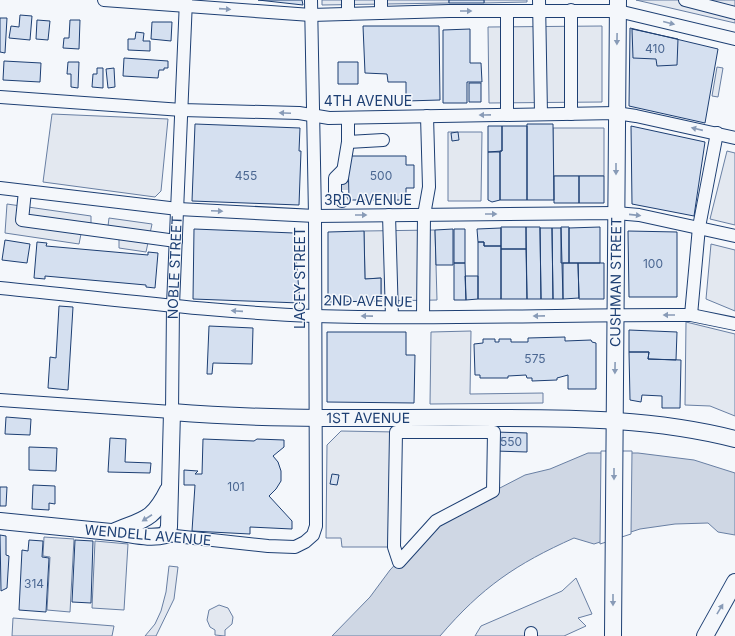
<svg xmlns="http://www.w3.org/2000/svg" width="735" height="636" viewBox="0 0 735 636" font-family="Inter,sans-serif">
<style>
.parking{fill:#e3e8f0;stroke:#687fa3}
.water{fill:#cfd7e4;stroke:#687fa3}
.pier{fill:#f4f7fb;stroke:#687fa3}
.building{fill:#d5e0f0;stroke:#1d3f73}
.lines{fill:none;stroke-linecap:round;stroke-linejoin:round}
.minor-tunnel{stroke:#c9d2e0;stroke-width:12;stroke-dasharray:12 6;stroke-linecap:butt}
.minor-casing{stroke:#1d3f73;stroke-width:14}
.major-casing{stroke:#1d3f73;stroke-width:18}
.minor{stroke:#f4f7fb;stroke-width:12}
.major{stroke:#f4f7fb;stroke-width:16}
.oneway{fill:#889bb7}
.labels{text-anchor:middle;stroke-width:3;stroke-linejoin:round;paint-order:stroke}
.number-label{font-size:12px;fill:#4b6792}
.street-label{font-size:14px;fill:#1d3f73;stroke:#f4f7fb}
</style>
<rect width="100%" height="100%" fill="#f4f7fb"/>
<!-- parking -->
<path class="parking" d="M 322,0 L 449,0 L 449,3 L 322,5 Z
M 484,0 L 527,0 L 527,2 L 484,3 Z
M 636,0 L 735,0 L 735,23 Z
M 602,26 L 602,102 L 489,103 L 488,27 Z
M 717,67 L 723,68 L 718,97 L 712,96 Z
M 52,114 L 168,119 L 161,191 L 155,197 L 43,182 Z
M 553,128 L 604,128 L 604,176 L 553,176 Z
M 448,132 L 482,132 L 481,201 L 448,201 Z
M 727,151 L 735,153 L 735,225 L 710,219 Z
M 7,204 L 91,216 L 91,224 L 108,226 L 109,218 L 152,224 L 146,252 L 119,248 L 119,238 L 81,234 L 79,244 L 5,233 Z
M 435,230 L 437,300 L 381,301 L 381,278 L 365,279 L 364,231 Z
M 711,244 L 735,250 L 735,311 L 706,299 Z
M 686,322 L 735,334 L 735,416 L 710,406 L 685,405 Z
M 471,331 L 470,394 L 543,393 L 543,403 L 430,404 L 431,332 Z
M 341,431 L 396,432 L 394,547 L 342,547 L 341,538 L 326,538 L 327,445 Z
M 44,537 L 74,539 L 70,612 L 47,610 L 50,557 L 43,556 Z
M 95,541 L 128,544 L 124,610 L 92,608 Z
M 169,566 L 178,567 L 174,599 L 156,636 L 145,636 L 155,624 L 161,611 L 166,592 Z
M 576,578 L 592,614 L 578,618 L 586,626 L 564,636 L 475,636 L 481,626 L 562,591 Z
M 219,605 L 228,608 L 233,617 L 232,624 L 225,630 L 225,636 L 215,635 L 215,630 L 210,627 L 207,620 L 209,610 Z
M 13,618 L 114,626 L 112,636 L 12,636 Z"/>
<!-- water -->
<path class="water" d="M 588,453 L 638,453 L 694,460 L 735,473 L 735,535 L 718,532 L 708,523 L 675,524 L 640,529 L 594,544 L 574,538 C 516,564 482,587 440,636 L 332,636 L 370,597 L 390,570 L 436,521 L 525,475 L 550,469 Z"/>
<!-- pier -->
<path class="pier" d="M 601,451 L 632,451 L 631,534 L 600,544 Z"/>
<!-- building -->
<path class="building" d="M 258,0 L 302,0 L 303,5 Z
M 449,0 L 484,0 L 484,3 L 449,3 Z
M 20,15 L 32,16 L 30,40 L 9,38 L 11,26 L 19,27 Z
M 0,18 L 7,18 L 5,53 L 0,52 Z
M 37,20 L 50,21 L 48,40 L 36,39 Z
M 70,20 L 80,20 L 79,49 L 63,48 L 64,38 L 69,38 Z
M 152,22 L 172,22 L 171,41 L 151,39 Z
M 363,26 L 439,26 L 440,100 L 406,101 L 406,82 L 388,82 L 387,74 L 365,73 Z
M 630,28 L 718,49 L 705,123 L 629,106 Z
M 470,29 L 470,63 L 481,63 L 482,82 L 467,82 L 467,103 L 443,103 L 443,30 Z
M 632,29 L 678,39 L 677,65 L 657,66 L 656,59 L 633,58 Z
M 136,32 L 144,33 L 143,41 L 150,41 L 150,51 L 128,50 L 128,39 L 135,39 Z
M 124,58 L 168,61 L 168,68 L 164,68 L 164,70 L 159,70 L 158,78 L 123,76 Z
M 4,61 L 41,63 L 40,82 L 3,80 Z
M 68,62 L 79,62 L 78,88 L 71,87 L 71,74 L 67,74 Z
M 338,62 L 358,62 L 358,84 L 338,84 Z
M 97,68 L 103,68 L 103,88 L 92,87 L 93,74 L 97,74 Z
M 114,68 L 115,87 L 108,88 L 106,69 Z
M 469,83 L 481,83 L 481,102 L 469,102 Z
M 195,124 L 300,128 L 299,151 L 301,151 L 299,205 L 192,201 Z
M 527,124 L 553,124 L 554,200 L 527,200 Z
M 488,126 L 502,126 L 502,151 L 488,152 Z
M 502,126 L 527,126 L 527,200 L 500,200 L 500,151 L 502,151 Z
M 631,126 L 705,142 L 694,216 L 632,204 Z
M 458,132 L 459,140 L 452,141 L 451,133 Z
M 488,152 L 500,152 L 500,200 L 492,202 L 488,200 Z
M 348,156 L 406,156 L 406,165 L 414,165 L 414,188 L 406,188 L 406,200 L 349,200 Z
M 554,176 L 579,176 L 579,203 L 554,203 Z
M 579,176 L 604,176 L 604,203 L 579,203 Z
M 501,227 L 526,227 L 526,249 L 501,249 Z
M 526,227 L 540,227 L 541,299 L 527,299 Z
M 561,227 L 569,227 L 569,263 L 561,263 Z
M 600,227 L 600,263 L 569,263 L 569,228 Z
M 501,228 L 501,246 L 484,246 L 484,242 L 478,242 L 477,229 Z
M 540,228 L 552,228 L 553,299 L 541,299 Z
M 552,228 L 561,228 L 563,299 L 553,299 Z
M 194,229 L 294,233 L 300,303 L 193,299 Z
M 453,229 L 453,265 L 436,265 L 435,230 Z
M 454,229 L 465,229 L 465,263 L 454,263 Z
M 364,231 L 365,279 L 381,278 L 381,301 L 328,302 L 328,232 Z
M 628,231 L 677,232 L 677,297 L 629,297 Z
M 5,240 L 30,244 L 27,263 L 2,260 Z
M 37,242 L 47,243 L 46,246 L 148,255 L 148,252 L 158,253 L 155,288 L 146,287 L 146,285 L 45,276 L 45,279 L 34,278 Z
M 478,242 L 484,242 L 484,246 L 501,246 L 501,299 L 478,299 Z
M 501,249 L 526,249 L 527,299 L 501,299 Z
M 454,263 L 465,263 L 466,300 L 454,300 Z
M 563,263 L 578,263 L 579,298 L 563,299 Z
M 578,263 L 604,263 L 604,299 L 579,299 Z
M 465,276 L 478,276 L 478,299 L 466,300 Z
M 59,306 L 73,307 L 68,390 L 48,388 L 50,357 L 56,358 Z
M 209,326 L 253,328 L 252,364 L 213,363 L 212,374 L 207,374 Z
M 629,330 L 677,332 L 676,360 L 648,359 L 649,352 L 629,352 Z
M 327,332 L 406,332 L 406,355 L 415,355 L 414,403 L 327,402 Z
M 565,337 L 565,341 L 591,340 L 592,342 L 596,343 L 596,389 L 568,389 L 568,375 L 557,378 L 557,380 L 532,381 L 532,378 L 527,378 L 526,375 L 508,376 L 508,378 L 480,378 L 480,375 L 475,375 L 474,344 L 483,343 L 483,339 L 495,339 L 495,342 L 499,342 L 499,339 L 511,339 L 511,342 L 528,342 L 528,338 Z
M 629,352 L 649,352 L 648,359 L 681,360 L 680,408 L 662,408 L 662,396 L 642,395 L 641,402 L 630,400 Z
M 6,417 L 31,419 L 30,435 L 5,434 Z
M 495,432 L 527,433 L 527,452 L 495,451 Z
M 110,438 L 126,439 L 125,462 L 151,463 L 150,473 L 108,472 Z
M 203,439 L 254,441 L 257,439 L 284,440 L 284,447 L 273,456 L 278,462 L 281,471 L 281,481 L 276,489 L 269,496 L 292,521 L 292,529 L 250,527 L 250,534 L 192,531 L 195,485 L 184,485 L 184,470 L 198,471 L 195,474 L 202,474 Z
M 29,447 L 57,448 L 56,471 L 29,470 Z
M 332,474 L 339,475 L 337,485 L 330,484 Z
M 33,485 L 55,486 L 55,504 L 49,503 L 49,510 L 32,509 Z
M 0,487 L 7,487 L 6,506 L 0,506 Z
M 0,535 L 6,536 L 6,555 L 9,556 L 7,588 L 1,591 Z
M 29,540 L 43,541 L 42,557 L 49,558 L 46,612 L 19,610 L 22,550 L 28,551 Z
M 75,540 L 93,541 L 91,603 L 72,602 Z"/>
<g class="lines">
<!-- minor-tunnel -->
<path class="minor-tunnel" d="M 342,178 L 342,192"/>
<!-- minor casing -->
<g class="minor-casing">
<g id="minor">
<path d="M 104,0 L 311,15 L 449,11 L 618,11 L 735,39"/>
<path d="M 348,0 L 348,14"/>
<path d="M 381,0 L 381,13"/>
<path d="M 539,0 L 541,114"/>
<path d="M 685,0 L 735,13"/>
<path d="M 0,97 L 182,110 L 299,113 L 329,118 L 616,113 L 636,116 L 735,138"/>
<path d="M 571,114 L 571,10"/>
<path d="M 507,115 L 507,11"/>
<path d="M 348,142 L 383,140"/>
<path d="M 342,171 L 335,178 L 335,194 L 342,201"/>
<path d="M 342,178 L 348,142 L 348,118"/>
<path d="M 0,188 L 178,209 L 315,216 L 616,213 L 639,215 L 735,236"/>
<path d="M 25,191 L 22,220 L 176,241"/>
<path d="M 389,215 L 392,317"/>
<path d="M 0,288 C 105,298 210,312 315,316 C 441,320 566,314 691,315 L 735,324"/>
<path d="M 691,315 L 699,227 L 717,133"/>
<path d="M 423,317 L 424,215 L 429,187 L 427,116"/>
<path id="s1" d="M 0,400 L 172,412 L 173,305 L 186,0"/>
<path d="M 396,432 L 494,432 L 493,491 L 436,521 L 399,562 L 394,547 Z"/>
<path d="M 166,535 L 268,546 L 295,547 L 305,542 L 313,535 L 316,526 L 315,216 L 311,0"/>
<path d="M 531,633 L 531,636"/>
</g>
</g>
<!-- major casing -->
<g class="major-casing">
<g id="major">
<path id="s2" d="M 0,521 C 37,525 74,528 111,532 C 130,533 147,540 166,535 L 169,527 L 172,412 C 280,421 387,417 495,418 C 576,418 657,419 735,439"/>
<path d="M 113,532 C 143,519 152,522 168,490"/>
<path id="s3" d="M 613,636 L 618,0"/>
<path d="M 705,636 L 735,582"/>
</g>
</g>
<!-- minor -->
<use href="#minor" class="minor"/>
<!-- major -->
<use href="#major" class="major"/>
</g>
<!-- one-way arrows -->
<defs><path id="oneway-solid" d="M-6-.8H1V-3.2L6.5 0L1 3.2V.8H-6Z"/></defs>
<g class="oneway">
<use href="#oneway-solid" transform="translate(225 9) rotate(4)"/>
<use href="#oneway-solid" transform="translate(466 11)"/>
<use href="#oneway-solid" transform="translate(669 23) rotate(14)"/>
<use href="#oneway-solid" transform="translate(617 39) rotate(91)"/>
<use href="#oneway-solid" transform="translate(285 113) rotate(-178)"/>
<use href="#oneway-solid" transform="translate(485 115) rotate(179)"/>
<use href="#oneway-solid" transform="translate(697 129) rotate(-167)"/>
<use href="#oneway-solid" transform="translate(616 169) rotate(90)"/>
<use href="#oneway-solid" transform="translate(217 211) rotate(3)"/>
<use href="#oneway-solid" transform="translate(491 214)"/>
<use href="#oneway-solid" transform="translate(361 215)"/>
<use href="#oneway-solid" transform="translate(635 215) rotate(6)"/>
<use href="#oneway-solid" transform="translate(237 311) rotate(-176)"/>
<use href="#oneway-solid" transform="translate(669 315) rotate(-180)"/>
<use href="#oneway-solid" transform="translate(367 316) rotate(-179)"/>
<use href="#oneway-solid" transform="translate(539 316) rotate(179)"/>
<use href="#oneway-solid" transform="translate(615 368) rotate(91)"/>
<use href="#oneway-solid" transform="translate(614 474) rotate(90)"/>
<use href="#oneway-solid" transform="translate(147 518) rotate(147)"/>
<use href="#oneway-solid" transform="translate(613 600) rotate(90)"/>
<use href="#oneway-solid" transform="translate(720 609) rotate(-59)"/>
</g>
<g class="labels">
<!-- number labels -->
<g class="number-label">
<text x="655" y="53">410</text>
<text x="246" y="180">455</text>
<text x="381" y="180">500</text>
<text x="653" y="268">100</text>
<text x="535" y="363">575</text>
<text x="511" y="446">550</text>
<text x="236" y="491">101</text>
<text x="34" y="588">314</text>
</g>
<!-- street labels -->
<g class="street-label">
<text x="368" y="106">4TH AVENUE</text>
<text x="368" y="205">3RD AVENUE</text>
<text dy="5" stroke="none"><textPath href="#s1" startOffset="317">NOBLE STREET</textPath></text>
<text transform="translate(300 278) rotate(-90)" y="5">LACEY STREET</text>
<text dy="5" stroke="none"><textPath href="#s3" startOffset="354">CUSHMAN STREET</textPath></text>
<text transform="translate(368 301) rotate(1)" y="5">2ND AVENUE</text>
<text dy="5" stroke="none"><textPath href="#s2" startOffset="487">1ST AVENUE</textPath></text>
<text transform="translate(148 535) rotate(5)" y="5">WENDELL AVENUE</text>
</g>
</g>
</svg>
